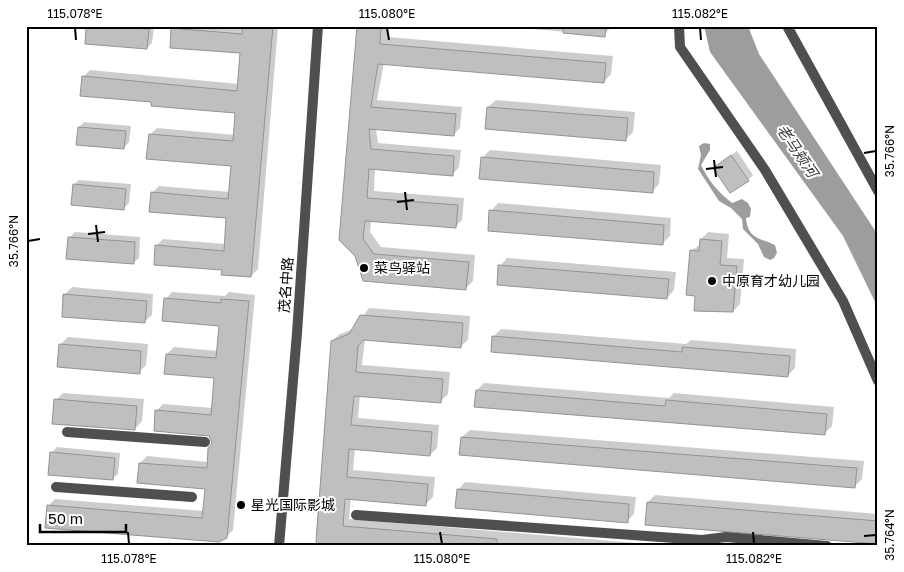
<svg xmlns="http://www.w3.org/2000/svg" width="904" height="572" viewBox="0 0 904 572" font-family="'Golos Text','Noto Sans SC',sans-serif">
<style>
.water{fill:#9d9d9d}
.shadow{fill:#0003}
.building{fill:#bfbfbf;stroke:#939393}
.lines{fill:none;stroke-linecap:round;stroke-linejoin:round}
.minor{stroke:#4f4f4f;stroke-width:10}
.tertiary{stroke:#4f4f4f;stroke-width:10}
.ticks{fill:none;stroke:#000;stroke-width:2}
.poi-dot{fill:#000;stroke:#fff;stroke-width:2}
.labels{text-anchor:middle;stroke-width:4;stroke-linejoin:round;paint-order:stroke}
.poi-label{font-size:14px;fill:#000;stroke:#fff;text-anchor:start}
.street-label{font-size:14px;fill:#000;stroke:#fff}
.water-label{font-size:15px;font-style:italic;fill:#3e3e3e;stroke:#fff}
.neatline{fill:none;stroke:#000;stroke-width:2}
.ticks-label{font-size:12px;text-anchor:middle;fill:#000}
</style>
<rect width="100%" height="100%" fill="#fff"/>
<!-- water -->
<path class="water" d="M 704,26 L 748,26 L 759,54 L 878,235 L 878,308 L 843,236 L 710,52 Z
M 704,143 L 710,144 L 710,150 L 701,165 C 708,180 719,193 732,203 L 742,199 L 748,203 L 751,209 L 750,217 L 746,218 C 748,239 760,238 775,245 L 777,253 L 774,258 L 770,260 L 764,257 L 758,244 L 743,229 L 742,219 L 731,208 L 719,201 L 698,169 L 701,155 L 699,146 Z"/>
<!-- shadow -->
<path class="shadow" d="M 88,26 L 154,26 L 152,43 L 147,48 Z
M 175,26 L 278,26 L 258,269 L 251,276 L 156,246 L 163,239 L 225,244 L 228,217 L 152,193 L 159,186 L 230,192 L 232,165 L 150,135 L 157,128 L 235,135 L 237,112 L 153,101 L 83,77 L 90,70 L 239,84 L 242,52 L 173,29 Z
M 358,26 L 387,26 L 387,37 L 613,56 L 611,74 L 604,82 L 384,63 L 377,100 L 462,107 L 460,128 L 453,135 L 376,129 L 378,143 L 461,150 L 459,167 L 452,175 L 375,168 L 374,191 L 464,198 L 462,220 L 455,227 L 371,220 L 370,232 L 381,247 L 475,255 L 473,281 L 466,288 L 364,280 Z
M 497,26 L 612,26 L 604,35 Z
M 496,100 L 635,112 L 633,132 L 626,139 L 488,107 Z
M 84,122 L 131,126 L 129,142 L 124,148 L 79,127 Z
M 490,150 L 661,165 L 659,184 L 652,192 L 482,158 Z
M 737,151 L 753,175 L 748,180 L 714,168 Z
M 79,180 L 131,184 L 129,203 L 124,208 L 74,185 Z
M 498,203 L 671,218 L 670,236 L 662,244 L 491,211 Z
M 75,232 L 140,237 L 139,258 L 133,263 L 70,237 Z
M 708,232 L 729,234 L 727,258 L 744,259 L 740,304 L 733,311 L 695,310 L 696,294 L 691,251 L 701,244 L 701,239 Z
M 507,258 L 676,272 L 674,290 L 667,298 L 500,266 Z
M 72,287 L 153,294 L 152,315 L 144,322 L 63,315 L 65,294 Z
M 172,292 L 225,296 L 229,292 L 255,295 L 233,530 L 226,537 L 48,506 L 55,499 L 204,511 L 206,488 L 138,482 L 140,463 L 147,456 L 208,462 L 213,443 L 210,435 L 156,411 L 163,404 L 213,408 L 216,377 L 165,373 L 167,354 L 174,347 L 218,351 L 220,325 L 166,299 Z
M 369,308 L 470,316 L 468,340 L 460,347 L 365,339 L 362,365 L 450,372 L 448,394 L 440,402 L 360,395 L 358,418 L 439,425 L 437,448 L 430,455 L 355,449 L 353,470 L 435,477 L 433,497 L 426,504 L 351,498 L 349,519 L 671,546 L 320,546 L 316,534 L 332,341 L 340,334 L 354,329 Z
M 501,329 L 686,344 L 691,340 L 796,349 L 795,368 L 787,376 L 494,336 Z
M 68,337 L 148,344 L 146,365 L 139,372 L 60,345 Z
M 484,383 L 669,398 L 674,393 L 834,407 L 832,426 L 825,433 L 477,390 Z
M 63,393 L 144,399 L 142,421 L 135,429 L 56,400 Z
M 470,430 L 864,461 L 862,479 L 855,486 L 461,454 L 462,437 Z
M 57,447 L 120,453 L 118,474 L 112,479 L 51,453 Z
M 465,482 L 636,497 L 634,514 L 627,521 L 458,490 Z
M 655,495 L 878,514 L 878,543 L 648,502 Z"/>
<!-- building -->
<path class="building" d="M 86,26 L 149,29 L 147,49 L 85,44 Z
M 243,26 L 273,26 L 251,277 L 221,275 L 222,270 L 154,265 L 155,245 L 224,251 L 226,218 L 149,212 L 151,192 L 228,199 L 231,166 L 146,159 L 149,134 L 233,141 L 235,113 L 151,106 L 151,102 L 80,96 L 82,76 L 237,91 L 240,53 L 170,48 L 171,28 L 242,34 Z
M 357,26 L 381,26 L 380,44 L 606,63 L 604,83 L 378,64 L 371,107 L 456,114 L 454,136 L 369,129 L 371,149 L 454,156 L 453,176 L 369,169 L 367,198 L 458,205 L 456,228 L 365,221 L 363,239 L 374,254 L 469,262 L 466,290 L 363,281 L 355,256 L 339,240 Z
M 563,26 L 606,26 L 605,37 L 563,33 Z
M 487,107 L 628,118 L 626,141 L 485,129 Z
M 78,127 L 126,131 L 124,149 L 76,145 Z
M 731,155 L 749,181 L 730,193 L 713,168 Z
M 481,157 L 654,172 L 653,193 L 479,179 Z
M 73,184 L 126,189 L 124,210 L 71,205 Z
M 489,210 L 664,225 L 663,245 L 488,231 Z
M 68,237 L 135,242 L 134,264 L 66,259 Z
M 700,239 L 722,241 L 720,265 L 737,266 L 733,312 L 694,311 L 695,296 L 686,295 L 690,250 L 699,251 Z
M 498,265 L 669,279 L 667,299 L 497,285 Z
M 63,294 L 147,301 L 145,323 L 62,317 Z
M 164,298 L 221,303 L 221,299 L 249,301 L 227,538 L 219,542 L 45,528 L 47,505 L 202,518 L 205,489 L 137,483 L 139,463 L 207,468 L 208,448 L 212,443 L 209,436 L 154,431 L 155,410 L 211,415 L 214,378 L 164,374 L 166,354 L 216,358 L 219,326 L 162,321 Z
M 360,315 L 463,323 L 461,348 L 363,340 L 358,346 L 356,372 L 443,379 L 441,403 L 354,396 L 351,425 L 432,432 L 430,456 L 349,449 L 347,477 L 428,484 L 426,506 L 345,499 L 343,526 L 497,539 L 497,546 L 318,546 L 316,542 L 331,341 L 349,334 Z
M 492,336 L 682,352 L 682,347 L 790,356 L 788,377 L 491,352 Z
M 59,344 L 141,351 L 140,374 L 57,367 Z
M 476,390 L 665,406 L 666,400 L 827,414 L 825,435 L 474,407 Z
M 54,399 L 137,406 L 135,430 L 52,424 Z
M 461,437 L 857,468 L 855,488 L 459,455 Z
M 50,452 L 115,458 L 113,480 L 48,475 Z
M 457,489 L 629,504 L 628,523 L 455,508 Z
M 647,502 L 878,521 L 878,544 L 645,525 Z"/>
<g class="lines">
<!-- minor -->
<path class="minor" d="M 679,26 L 680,47 L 765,170 L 843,301 L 878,381
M 787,26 L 878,191
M 67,432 L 205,442
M 56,487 L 192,497
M 356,515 L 702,540 L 726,537 L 827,546"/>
<!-- tertiary -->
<path class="tertiary" d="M 279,546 L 297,333 L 318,26"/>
</g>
<!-- ticks -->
<path class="ticks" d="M 75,28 L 76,40M 387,28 L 389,40M 700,28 L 701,40M 864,153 L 876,151M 714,160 L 716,177M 706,169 L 723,167M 405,192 L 407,210M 397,202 L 414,200M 96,225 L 98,242M 88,234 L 105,232M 28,241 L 40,239M 128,532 L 129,544M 440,532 L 442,544M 753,532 L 754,544M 864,536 L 876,535"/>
<!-- markers -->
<g class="poi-dot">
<circle cx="364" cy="268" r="5"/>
<circle cx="712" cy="281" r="5"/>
<circle cx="241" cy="505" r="5"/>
</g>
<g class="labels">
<!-- poi labels -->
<g class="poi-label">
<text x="374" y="273">菜鸟驿站</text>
<text x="722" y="286">中原育才幼儿园</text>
<text x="251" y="510">星光国际影城</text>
</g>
<!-- street labels -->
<g class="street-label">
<text transform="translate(286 285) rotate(-86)" y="5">茂名中路</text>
</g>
<!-- water labels -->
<g class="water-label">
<text transform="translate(797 151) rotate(56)" y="5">老马颊河</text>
</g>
</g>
<!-- border -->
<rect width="904" height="572" fill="none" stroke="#ffffff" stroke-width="55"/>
<!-- scale -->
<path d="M40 524v8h86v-8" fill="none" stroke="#000000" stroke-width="2.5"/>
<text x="48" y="524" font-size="15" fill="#000000" stroke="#ffffff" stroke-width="4" paint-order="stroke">50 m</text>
<rect x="28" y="28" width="848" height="516" class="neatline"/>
<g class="ticks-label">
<text x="75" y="18">115.078°E</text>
<text x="387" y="18">115.080°E</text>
<text x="700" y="18">115.082°E</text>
<text transform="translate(890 151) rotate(-90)" y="4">35.766°N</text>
<text transform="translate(14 241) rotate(-90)" y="4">35.766°N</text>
<text transform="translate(890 535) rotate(-90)" y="4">35.764°N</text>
<text x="129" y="563">115.078°E</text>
<text x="442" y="563">115.080°E</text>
<text x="754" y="563">115.082°E</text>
</g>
</svg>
